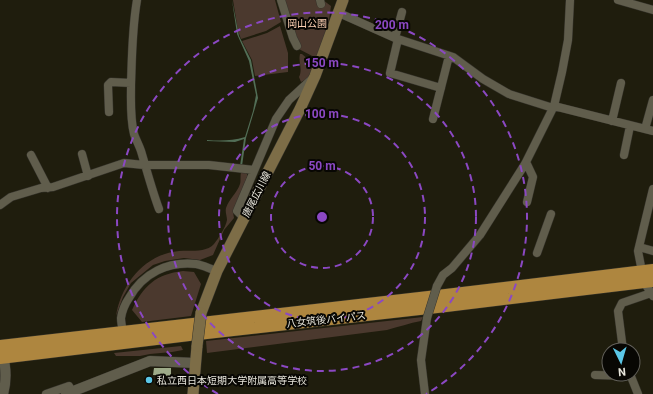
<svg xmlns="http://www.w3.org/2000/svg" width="653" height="394" viewBox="0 0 653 394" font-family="Roboto,'Noto Sans JP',sans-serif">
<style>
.green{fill:#4b392e}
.water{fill:#526e56}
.building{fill:#9daa88}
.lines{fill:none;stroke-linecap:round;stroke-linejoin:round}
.minor-casing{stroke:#36342c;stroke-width:9}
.tertiary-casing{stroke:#36342c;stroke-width:11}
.secondary-casing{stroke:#36342c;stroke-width:12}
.trunk-casing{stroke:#36342c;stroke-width:13}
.minor{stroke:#605d4c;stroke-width:8}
.tertiary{stroke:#605d4c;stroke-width:10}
.secondary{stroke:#7d6d47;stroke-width:11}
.trunk{stroke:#ae863f;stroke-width:12}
.minor-bridge-casing{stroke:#36342c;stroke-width:9;stroke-linecap:butt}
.secondary-bridge-casing{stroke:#36342c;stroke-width:12;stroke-linecap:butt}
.minor-bridge{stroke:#605d4c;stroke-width:8}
.secondary-bridge{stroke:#7d6d47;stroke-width:11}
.ring{fill:none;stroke:#8b48c3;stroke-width:2;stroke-dasharray:7 5}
.poi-dot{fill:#5bc7e7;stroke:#080703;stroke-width:1.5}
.labels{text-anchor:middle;stroke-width:4;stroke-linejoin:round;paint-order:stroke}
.park-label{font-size:10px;fill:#fdd0b3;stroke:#080703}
.street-label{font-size:10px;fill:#e8e6dc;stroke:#080703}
.poi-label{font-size:10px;fill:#e8e6dc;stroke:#080703;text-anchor:start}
.centre{fill:#8b48c3;stroke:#080703;stroke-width:2}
.ring-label{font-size:12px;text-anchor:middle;font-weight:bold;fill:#8b48c3;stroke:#080703;stroke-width:4;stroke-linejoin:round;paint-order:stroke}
</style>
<rect width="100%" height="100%" fill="#1f1d0d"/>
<!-- green -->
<path class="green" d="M 233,0 L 275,0 L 281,22 L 266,31 L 241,39 L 238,31 Z
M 277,0 L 323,0 L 331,6 L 327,35 L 318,59 L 295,47 Z
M 280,26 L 288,53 L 288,72 L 255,76 L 252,60 L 242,41 L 267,33 Z
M 300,54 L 302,54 L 310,61 L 314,61 L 315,63 L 309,78 L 301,82 L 299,77 C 303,69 298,62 300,54 Z
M 244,171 L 247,174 L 247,177 L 233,212 L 234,218 L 224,230 L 213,255 L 200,260 L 184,258 L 165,261 L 153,265 L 131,283 L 123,297 L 116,316 C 121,284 145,254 179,251 C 190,250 206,253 214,244 C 218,239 226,227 227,220 C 227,216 225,212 226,208 C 229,199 237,193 240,184 C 241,181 240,176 241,172 Z
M 183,271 L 194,272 L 201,284 L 191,316 L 142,322 L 132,310 C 143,286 156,274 183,271 Z
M 423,317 L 421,321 C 410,323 398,327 387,330 L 207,353 L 206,341 Z
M 181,346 L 183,350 L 172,352 L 150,354 L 140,356 L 116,356 L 114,353 Z"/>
<!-- water -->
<path class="water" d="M 232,0 L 239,36 L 251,60 L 258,98 L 246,138 L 242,166 L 240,166 L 244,139 L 235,142 L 207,141 L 207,140 C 220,141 232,141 245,137 L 253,111 L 256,95 L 249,61 L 237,34 Z"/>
<!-- building -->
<path class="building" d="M 154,368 L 171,368 L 171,376 L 153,375 Z"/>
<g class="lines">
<!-- minor casing -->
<g class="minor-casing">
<path id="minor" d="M 137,0 C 132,29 132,56 131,85 C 131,101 130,118 134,134 C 136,140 139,145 141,151 C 147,171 152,190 159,209
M 281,0 L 293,38 L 297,46
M 320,0 L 321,4
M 618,0 L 653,10
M 339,13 L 395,38 L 453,57 L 483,79 L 509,94 L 553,108
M 395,38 L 402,12
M 398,39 L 390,73 L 441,88
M 554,106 L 653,131
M 109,112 L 108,85 L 111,82 L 131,83
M 433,119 L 449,56
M 612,121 L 621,83
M 645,129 L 653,100
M 82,154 L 88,176
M 31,155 L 48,188
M 624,155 L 630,126
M 526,162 L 533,177 L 527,202
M 653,189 L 638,251 L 644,282 L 653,296
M 0,205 L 11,197 L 41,188 L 53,187 L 124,163 L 144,165 L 209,165 L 254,170
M 244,218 L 237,211 L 276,119 L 289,100 L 314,77
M 639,247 L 653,251
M 537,253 L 551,214
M 437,286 L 443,275 L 452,268 L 480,235 L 525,164 L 554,106 L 562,72 L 568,40 L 570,0
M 124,337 C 123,331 121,324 121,318 C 122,311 125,304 129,298 C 143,273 168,261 196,264 C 203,265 210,269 217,271
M 623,350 L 618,311 L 622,303 L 651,293
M 630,374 L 638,394
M 595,375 L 631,376
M 46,394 L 69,386 L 72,392
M 425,394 L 421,360 L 427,318"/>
</g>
<!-- tertiary casing -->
<g class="tertiary-casing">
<path id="tertiary" d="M 2,352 C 6,366 7,380 3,394
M 66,394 L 150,361 L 195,363"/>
</g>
<!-- secondary casing -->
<g class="secondary-casing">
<path id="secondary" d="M 201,313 L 217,271 L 300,109 L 315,76 L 343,0
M 193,394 L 197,346"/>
</g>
<!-- trunk casing -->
<g class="trunk-casing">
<path id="trunk" d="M 0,346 L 446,295 L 653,270
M 0,358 L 189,335 L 446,306 L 653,281"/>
</g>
<!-- minor -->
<use href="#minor" class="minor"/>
<!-- tertiary -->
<use href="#tertiary" class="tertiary"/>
<!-- secondary -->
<use href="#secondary" class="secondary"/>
<!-- trunk -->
<use href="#trunk" class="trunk"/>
<!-- minor-bridge casing -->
<g class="minor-bridge-casing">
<path id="minor-bridge" d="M 427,318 L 437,286"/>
</g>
<!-- secondary-bridge casing -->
<g class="secondary-bridge-casing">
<path id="secondary-bridge" d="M 197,346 L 201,313"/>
</g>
<!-- minor-bridge -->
<use href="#minor-bridge" class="minor-bridge"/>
<!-- secondary-bridge -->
<use href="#secondary-bridge" class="secondary-bridge"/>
</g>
<!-- distance rings -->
<g class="ring">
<circle cx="322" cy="217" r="51"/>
<circle cx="322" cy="217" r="103"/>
<circle cx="322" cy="217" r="154"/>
<path d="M218 394A205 205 0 1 1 426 394"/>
</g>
<!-- markers -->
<circle class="poi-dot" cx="149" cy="380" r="4"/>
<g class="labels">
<!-- park labels -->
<g class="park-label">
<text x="307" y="27">岡山公園</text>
</g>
<!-- street labels -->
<g class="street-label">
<text transform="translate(256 194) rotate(-63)" y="4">唐尾広川線</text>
<text transform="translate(326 319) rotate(-6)" y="4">八女筑後バイパス</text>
</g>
<!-- poi labels -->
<g class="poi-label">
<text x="157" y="384">私立西日本短期大学附属高等学校</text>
</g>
</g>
<circle cx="322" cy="217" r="6" class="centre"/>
<g class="ring-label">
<text x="392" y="29">200 m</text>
<text x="322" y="67">150 m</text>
<text x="322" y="118">100 m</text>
<text x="322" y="170">50 m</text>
</g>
<!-- north arrow -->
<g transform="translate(621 362) rotate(175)"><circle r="19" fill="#080703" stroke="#62605a"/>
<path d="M0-3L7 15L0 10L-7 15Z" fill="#5bc7e7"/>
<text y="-6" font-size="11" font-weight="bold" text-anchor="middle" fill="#e8e6dc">N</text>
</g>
</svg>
